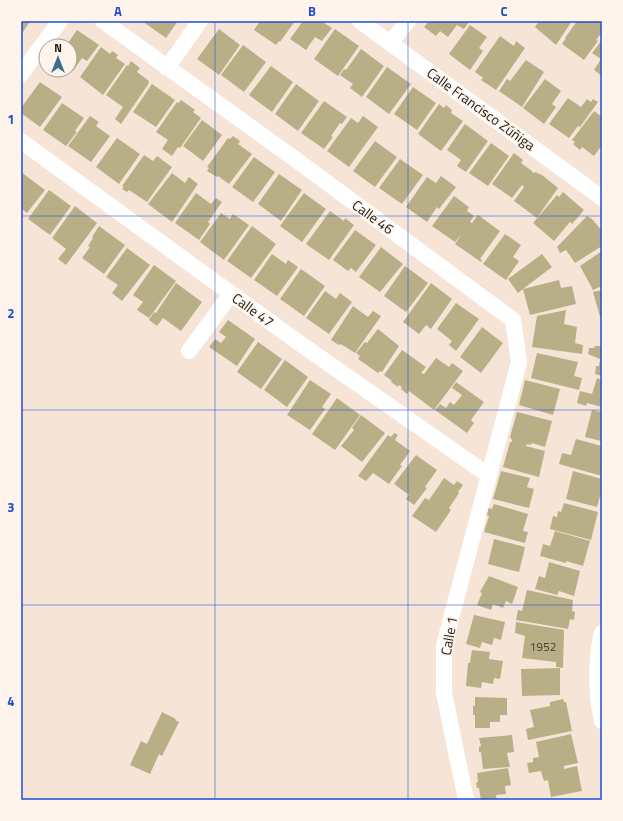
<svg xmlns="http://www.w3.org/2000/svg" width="623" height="821" viewBox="0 0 623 821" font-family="'Titillium Web',sans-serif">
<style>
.building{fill:#b9af87}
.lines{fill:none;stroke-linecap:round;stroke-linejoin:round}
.street{stroke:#fff;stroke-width:16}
.grid{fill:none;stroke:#1d4ed8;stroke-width:1;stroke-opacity:0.55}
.labels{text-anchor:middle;stroke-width:3;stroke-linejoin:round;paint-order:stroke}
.number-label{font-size:12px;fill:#453e30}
.street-label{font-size:14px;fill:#1e1813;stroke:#fef4eb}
.neatline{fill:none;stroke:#1d4ed8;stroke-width:1.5}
.grid-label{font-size:13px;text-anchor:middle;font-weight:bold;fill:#1d4ed8}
</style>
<rect width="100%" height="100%" fill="#f6e5d7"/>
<!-- building -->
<path class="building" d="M 21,21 L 26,21 L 29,23 L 21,35 Z
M 142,21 L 178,21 L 166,38 Z
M 260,21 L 295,21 L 280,42 L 279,41 L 276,45 L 254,30 Z
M 303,21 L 321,21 L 332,28 L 322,41 L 315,37 L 306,50 L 290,39 Z
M 429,21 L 468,21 L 469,22 L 464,29 L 457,25 L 448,37 L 440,31 L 436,36 L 424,27 Z
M 539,21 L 572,21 L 556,45 L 535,27 Z
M 577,21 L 602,21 L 602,32 L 596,40 L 598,41 L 584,60 L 562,44 L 566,38 L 565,38 Z
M 470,25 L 487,37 L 479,48 L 483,51 L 470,70 L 449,54 Z
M 219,29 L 240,45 L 219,75 L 197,59 Z
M 335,29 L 359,46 L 338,76 L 314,59 Z
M 77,30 L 99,45 L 87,61 L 82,58 L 73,71 L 70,70 L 70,46 L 66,46 Z
M 500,36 L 514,46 L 516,41 L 525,48 L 496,90 L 481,80 L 483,78 L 475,72 Z
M 602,40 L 602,76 L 594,70 L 601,59 L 592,53 Z
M 243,45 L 266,62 L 244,92 L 221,75 Z
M 101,47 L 110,54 L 112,51 L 118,55 L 116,58 L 125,64 L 103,95 L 80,77 Z
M 361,49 L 384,66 L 362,97 L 350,88 L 353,84 L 340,75 L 344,69 L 346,70 Z
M 526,60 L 544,72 L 522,107 L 499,91 L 507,79 L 510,81 Z
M 131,61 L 140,68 L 137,72 L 149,81 L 148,82 L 149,83 L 121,124 L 115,119 L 123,107 L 106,95 L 127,65 L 128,66 Z
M 271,66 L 293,82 L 272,112 L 249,95 Z
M 387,67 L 411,84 L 389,114 L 366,97 Z
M 545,79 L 561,91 L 552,104 L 556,107 L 544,124 L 523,108 Z
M 40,82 L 62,97 L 40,127 L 21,113 L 21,108 Z
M 152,84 L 175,100 L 156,127 L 133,112 Z
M 296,84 L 319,101 L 298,131 L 275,114 Z
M 413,87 L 436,103 L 417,130 L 394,114 Z
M 568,98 L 581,107 L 587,99 L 591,102 L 593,99 L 598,102 L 580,127 L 578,126 L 569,138 L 549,124 Z
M 181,100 L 195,110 L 193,112 L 201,118 L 180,148 L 178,147 L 172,156 L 162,149 L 168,140 L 156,132 L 177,102 L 179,103 Z
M 324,101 L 347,117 L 342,124 L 340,123 L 331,136 L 333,137 L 324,149 L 301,133 Z
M 62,103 L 84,118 L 75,131 L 77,132 L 66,146 L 43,130 Z
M 439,104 L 444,108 L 446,105 L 452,110 L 451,113 L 463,121 L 441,151 L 418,134 Z
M 594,111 L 602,117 L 602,145 L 594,156 L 582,147 L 580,150 L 573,144 L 575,142 L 572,140 Z
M 90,116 L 99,122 L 96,126 L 110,136 L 91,162 L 68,146 Z
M 363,116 L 378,127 L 349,167 L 327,151 L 351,118 L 358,123 Z
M 202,120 L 222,135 L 203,161 L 183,146 Z
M 465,124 L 488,141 L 466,172 L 457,166 L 461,160 L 447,150 Z
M 233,136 L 239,140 L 240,142 L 238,144 L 252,154 L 229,184 L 218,176 L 217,177 L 207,171 L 209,168 L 207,167 L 228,138 L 230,139 Z
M 117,138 L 140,154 L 119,184 L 96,167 Z
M 375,141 L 397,157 L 375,187 L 353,171 Z
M 491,143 L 509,156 L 488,186 L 469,173 Z
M 514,153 L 523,160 L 521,163 L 532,171 L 532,172 L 534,173 L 535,172 L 542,175 L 558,188 L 537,218 L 514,201 L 524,187 L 522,185 L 512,198 L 492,184 Z
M 144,155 L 153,161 L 157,156 L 172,167 L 147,202 L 129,190 L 127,192 L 122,189 L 124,187 L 122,186 Z
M 254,157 L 275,172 L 253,202 L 232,187 Z
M 400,159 L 423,175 L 402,204 L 379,188 Z
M 21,172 L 45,190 L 27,213 L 22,209 L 21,211 Z
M 172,173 L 185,183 L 189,177 L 198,184 L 172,222 L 148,204 Z
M 279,174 L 302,190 L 281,221 L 258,204 Z
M 441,176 L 456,187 L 439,209 L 437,207 L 427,222 L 406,207 L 427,177 L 436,183 Z
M 49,190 L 71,206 L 50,235 L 28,219 Z
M 563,192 L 584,210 L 572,224 L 570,222 L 554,241 L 533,223 L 557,195 L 559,197 Z
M 196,193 L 211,204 L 216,198 L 222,202 L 208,222 L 210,224 L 199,240 L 175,223 Z
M 304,193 L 326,209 L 302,242 L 280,226 Z
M 454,196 L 469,207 L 467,211 L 474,216 L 470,222 L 472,223 L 478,215 L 500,231 L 480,259 L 482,260 L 481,262 L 455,244 L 461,235 L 455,242 L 432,226 Z
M 75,206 L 97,223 L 66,265 L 58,259 L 66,249 L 52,238 Z
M 330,211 L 344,221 L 345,218 L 354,225 L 329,260 L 306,244 Z
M 221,213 L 230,219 L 233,214 L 249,225 L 224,260 L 200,242 Z
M 587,216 L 592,219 L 602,231 L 602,246 L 575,263 L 566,250 L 560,253 L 557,247 Z
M 99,226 L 125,245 L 104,274 L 82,258 L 90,247 L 88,246 L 93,238 L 92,237 Z
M 252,226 L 276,244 L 251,278 L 227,261 Z
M 355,230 L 376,245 L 356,272 L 351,268 L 348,271 L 333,260 Z
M 505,234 L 521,245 L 513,257 L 519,261 L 506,280 L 483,264 Z
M 381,247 L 403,264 L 380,292 L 359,277 Z
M 127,248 L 150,265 L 122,301 L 112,293 L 118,285 L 106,277 Z
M 602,251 L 602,286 L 593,290 L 580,266 Z
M 272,254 L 286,264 L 288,260 L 298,267 L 277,296 L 254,280 Z
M 542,254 L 552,267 L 523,289 L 559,280 L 561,288 L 572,286 L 576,304 L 530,315 L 523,289 L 518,293 L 508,279 Z
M 154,265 L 176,281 L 149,318 L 137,310 L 143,302 L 133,295 Z
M 405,266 L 428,283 L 406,312 L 384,296 Z
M 301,269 L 325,286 L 304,316 L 280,299 Z
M 176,283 L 202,302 L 181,331 L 163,318 L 157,326 L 149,320 L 154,312 L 156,313 Z
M 431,283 L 452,299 L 431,329 L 426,325 L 419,334 L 403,322 Z
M 602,290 L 602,317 L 600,317 L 593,292 Z
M 325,291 L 336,299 L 340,293 L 352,302 L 329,334 L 306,318 Z
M 456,303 L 479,319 L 456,351 L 449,345 L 452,341 L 437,329 Z
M 353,306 L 368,317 L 373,311 L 381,316 L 355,353 L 346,347 L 340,344 L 339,345 L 331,340 Z
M 566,310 L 564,324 L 577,327 L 575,343 L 583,345 L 582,354 L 532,347 L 537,316 Z
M 228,320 L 255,339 L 237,366 L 209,347 L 215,339 L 221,343 L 226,337 L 219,332 Z
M 482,327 L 503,343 L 481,373 L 460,357 Z
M 378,329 L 399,346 L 382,372 L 380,371 L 378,373 L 358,359 L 360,356 L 356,353 L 365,342 L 367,343 Z
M 258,342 L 282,359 L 261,389 L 237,372 Z
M 595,346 L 602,346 L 602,376 L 595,374 L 596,366 L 599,366 L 600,359 L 588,354 L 589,348 L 594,348 Z
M 402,350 L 426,367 L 421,373 L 424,374 L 436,358 L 449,367 L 452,363 L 463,371 L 434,410 L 409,391 L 407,394 L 401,389 L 402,387 L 399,385 L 398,387 L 391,382 L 392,381 L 384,375 Z
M 537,353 L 578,362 L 574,376 L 582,378 L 579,390 L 531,378 Z
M 285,360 L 308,377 L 287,407 L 264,390 Z
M 597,378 L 602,380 L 602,407 L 587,403 L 586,406 L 577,403 L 580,391 L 592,394 Z
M 310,380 L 331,394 L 322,407 L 325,409 L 310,430 L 287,415 Z
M 525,380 L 560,389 L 553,415 L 519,405 Z
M 456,382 L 484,402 L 471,420 L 474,423 L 467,433 L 435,410 L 440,404 L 446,408 L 450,402 L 454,405 L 462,395 L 452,388 Z
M 337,398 L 360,415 L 335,450 L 312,434 Z
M 592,410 L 602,412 L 601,441 L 585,437 Z
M 517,412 L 552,421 L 545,447 L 532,443 L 531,445 L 527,444 L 526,446 L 545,451 L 539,477 L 503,467 L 510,442 L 512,442 L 512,440 L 510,437 Z
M 361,415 L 385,433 L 362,462 L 341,446 L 354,430 L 352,428 Z
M 394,433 L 398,435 L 395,440 L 410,451 L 400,465 L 402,466 L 389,484 L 373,473 L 366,481 L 358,476 L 388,435 L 391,437 Z
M 576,439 L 602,446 L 602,476 L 559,464 L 562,453 L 571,455 Z
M 416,455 L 437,470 L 425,487 L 427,488 L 414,505 L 406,499 L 409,495 L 394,484 Z
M 501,471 L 530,478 L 527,487 L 534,489 L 529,508 L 493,499 Z
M 573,471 L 602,479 L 602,489 L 597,507 L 566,499 Z
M 444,478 L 454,485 L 457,481 L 463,485 L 458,492 L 459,493 L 449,508 L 451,510 L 436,532 L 412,516 L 425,498 L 429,500 Z
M 564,503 L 598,512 L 591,540 L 550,529 L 553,516 L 557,517 L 558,511 L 561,512 Z
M 494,504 L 528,514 L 523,531 L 528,532 L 525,543 L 484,532 L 489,516 L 483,514 L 489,508 L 492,509 Z
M 555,531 L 590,541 L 583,566 L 566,561 L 566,563 L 540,556 L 543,544 L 550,546 Z
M 494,539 L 525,547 L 519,572 L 488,564 Z
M 549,562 L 580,571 L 574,596 L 559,591 L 557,595 L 535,589 L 539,576 L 545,578 Z
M 489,576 L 518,587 L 512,604 L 506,601 L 503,608 L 493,604 L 491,610 L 477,605 L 482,593 L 480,592 Z
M 527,590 L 573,600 L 572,611 L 575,612 L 574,620 L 570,619 L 568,629 L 516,620 L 518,610 L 522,611 Z
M 474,615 L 505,622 L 501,640 L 494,638 L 492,645 L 482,642 L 480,648 L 466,644 Z
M 516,622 L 564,630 L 563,668 L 556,667 L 556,662 L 522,658 L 525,636 L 515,633 Z
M 472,650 L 490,652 L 489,659 L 503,661 L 500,679 L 494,678 L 493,684 L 482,682 L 481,688 L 466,686 L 468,663 L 470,663 Z
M 560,668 L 560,695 L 522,696 L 521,669 Z
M 475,697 L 507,698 L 507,715 L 500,715 L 500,722 L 490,722 L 490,728 L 475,728 L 475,715 L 473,715 L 473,706 L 475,706 Z
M 563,699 L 564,702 L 566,702 L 572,731 L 528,740 L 526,729 L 534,727 L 530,710 L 550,706 L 550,702 Z
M 162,712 L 176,719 L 175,720 L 179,722 L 162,756 L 159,754 L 150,774 L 130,765 L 141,741 L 147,744 Z
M 571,734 L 578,763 L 564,766 L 564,769 L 577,766 L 582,791 L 551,797 L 548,780 L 544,781 L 541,771 L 529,773 L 527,763 L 533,762 L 533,758 L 539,757 L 536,742 Z
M 512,735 L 514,752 L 507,753 L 510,767 L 483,769 L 481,752 L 479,752 L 479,747 L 481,746 L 479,738 Z
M 508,768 L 511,785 L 505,786 L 506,794 L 496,795 L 497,800 L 481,800 L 479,788 L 477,788 L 476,783 L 478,782 L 477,773 Z"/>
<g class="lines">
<!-- street -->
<path class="street" d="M 103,21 L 295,159 L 513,320 L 519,362 L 444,645 L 444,693 L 466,800
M 360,21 L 602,198
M 390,43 L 408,21
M 167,68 L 200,21
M 21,74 L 60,21
M 21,141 L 295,340 L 488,475
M 189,351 L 231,294
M 602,633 C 595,659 596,695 602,721"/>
</g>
<!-- grid -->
<path class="grid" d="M 215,21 L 215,800M 408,21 L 408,800M 21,216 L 602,216M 21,410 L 602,410M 21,605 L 602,605"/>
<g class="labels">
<!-- number labels -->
<g class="number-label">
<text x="543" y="651">1952</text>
</g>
<!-- street labels -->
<g class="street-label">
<text transform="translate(481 109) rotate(36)" y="5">Calle Francisco Zúñiga</text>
<text transform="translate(373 217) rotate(36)" y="5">Calle 46</text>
<text transform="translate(253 310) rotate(36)" y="5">Calle 47</text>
<text transform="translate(449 636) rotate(-80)" y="5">Calle 1</text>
</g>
</g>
<!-- border -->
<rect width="623" height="821" fill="none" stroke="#fef4eb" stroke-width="44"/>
<!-- north arrow -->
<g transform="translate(58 58)"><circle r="19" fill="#fef4eb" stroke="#a49c95"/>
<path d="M0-3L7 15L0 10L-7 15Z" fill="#386f8a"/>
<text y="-6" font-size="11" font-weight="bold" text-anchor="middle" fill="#1e1813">N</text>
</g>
<rect x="22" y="22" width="579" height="777" class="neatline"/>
<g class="grid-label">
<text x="118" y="16">A</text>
<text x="312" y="16">B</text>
<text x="504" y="16">C</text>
<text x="11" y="124">1</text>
<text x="11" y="318">2</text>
<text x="11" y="512">3</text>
<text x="11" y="706">4</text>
</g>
</svg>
